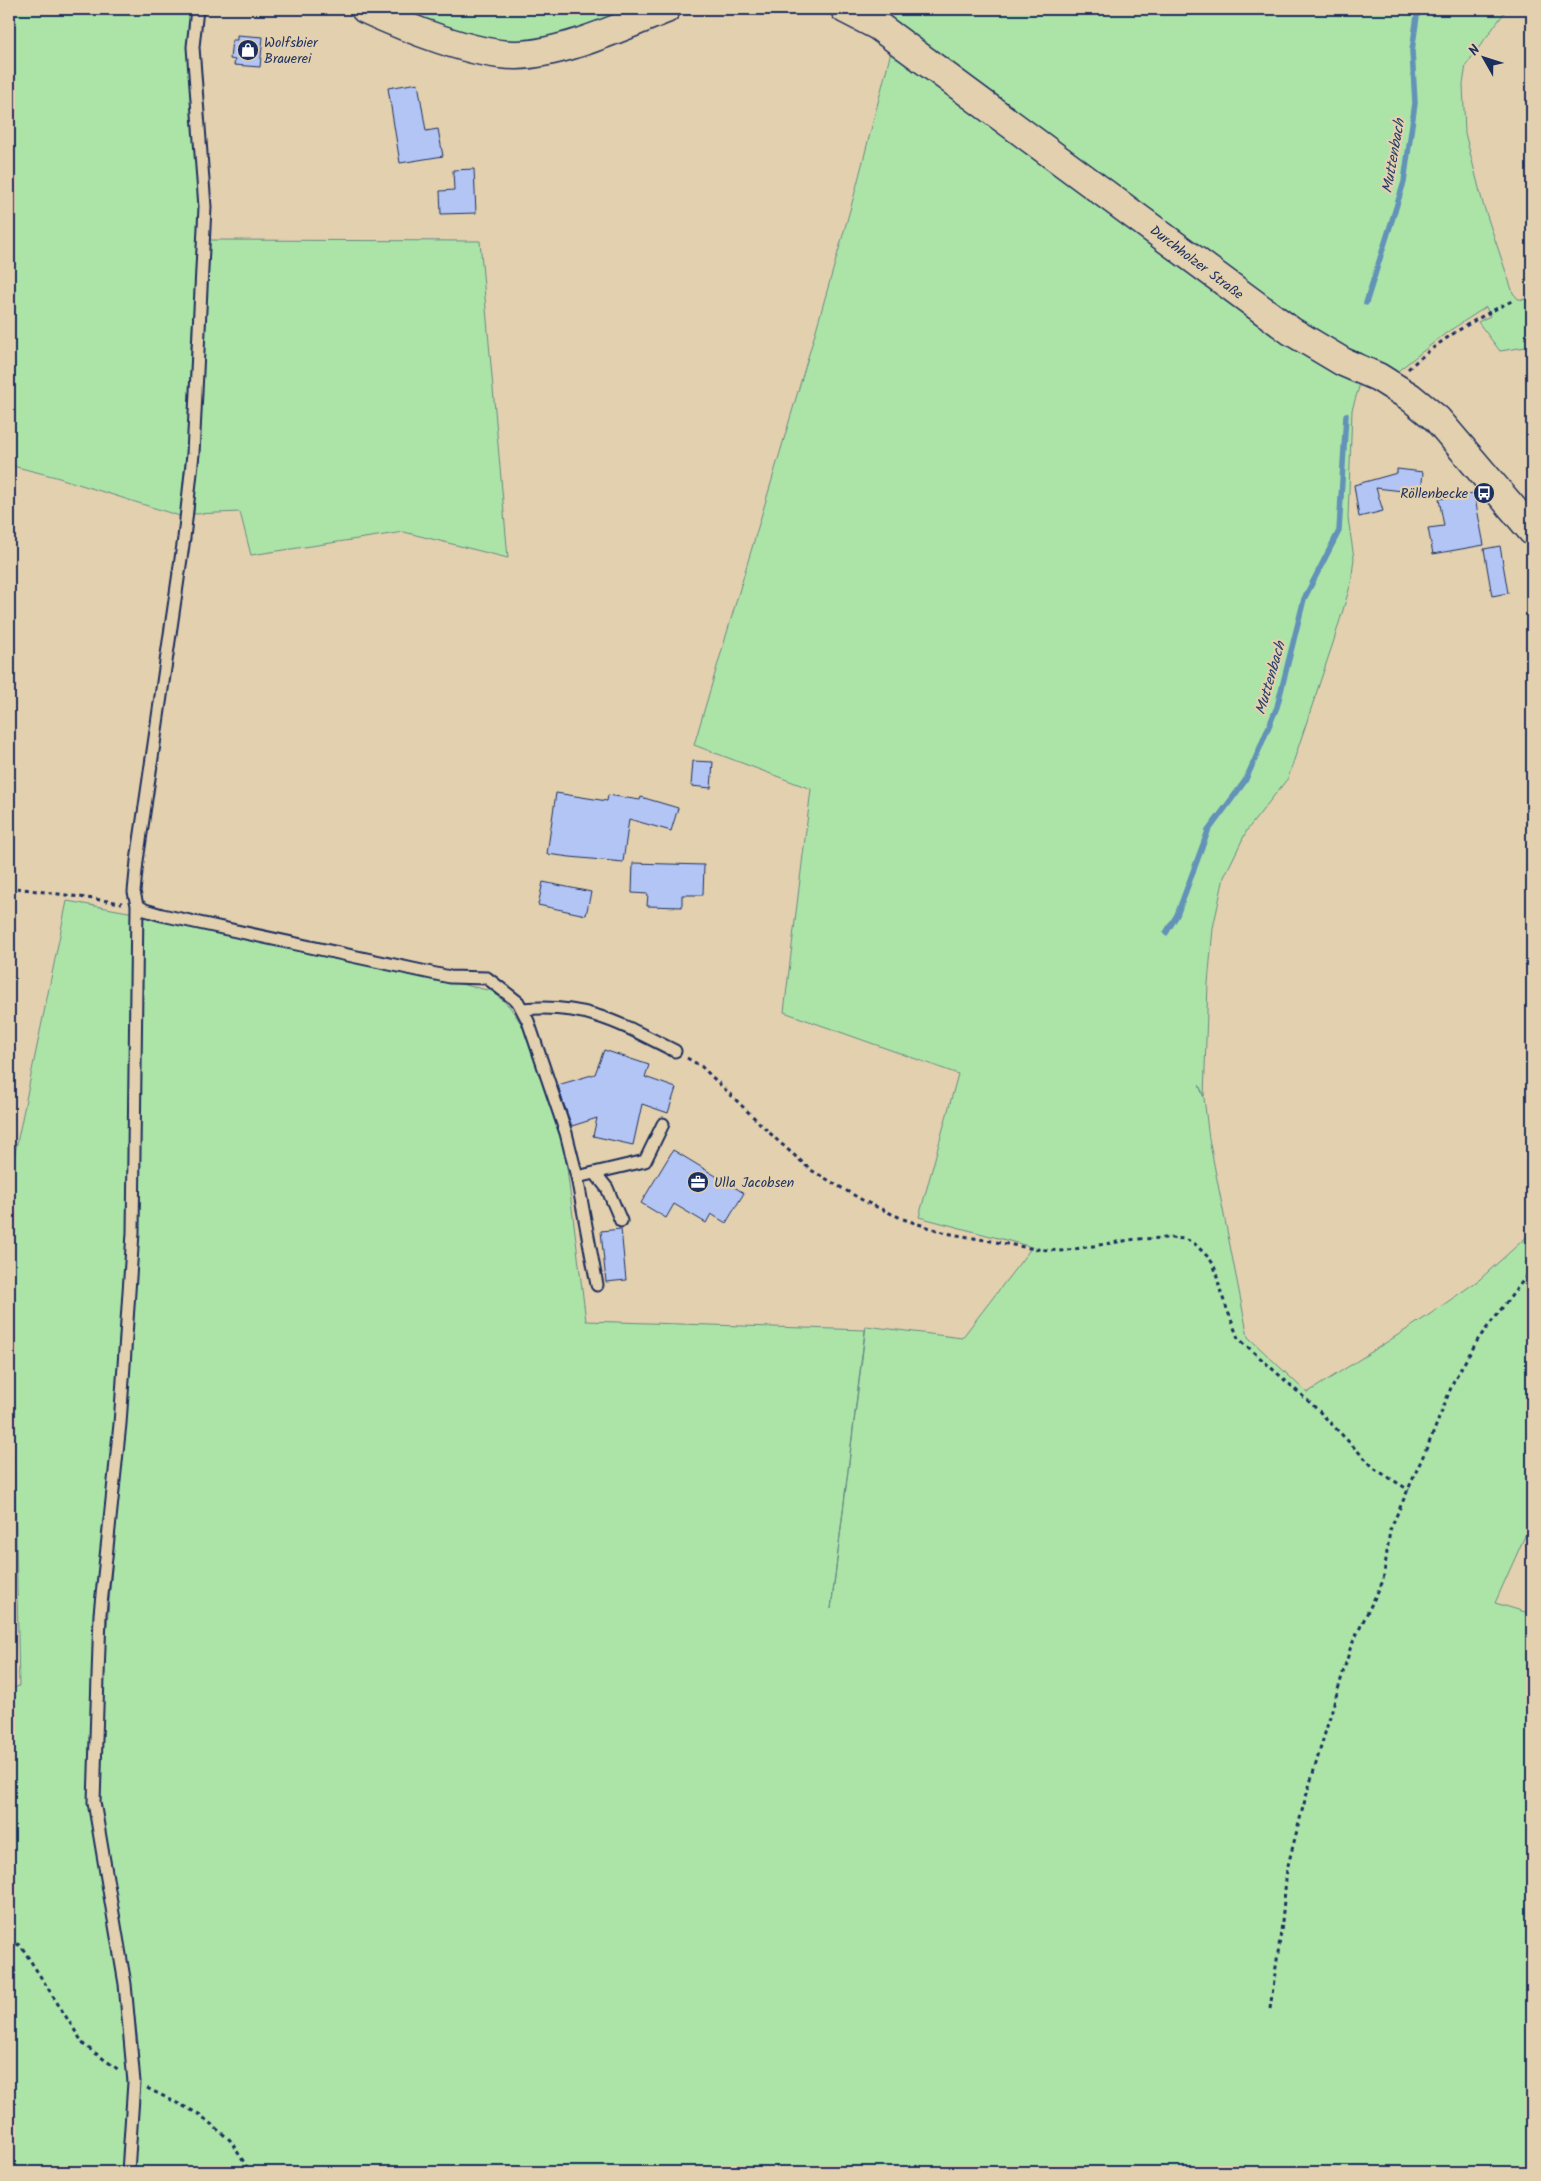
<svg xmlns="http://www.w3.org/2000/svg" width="1541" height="2181" viewBox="0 0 1541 2181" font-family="Kalam,sans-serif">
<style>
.green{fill:#ace4a8;stroke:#648a83}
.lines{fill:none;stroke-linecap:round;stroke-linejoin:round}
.stream{stroke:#6292b7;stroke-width:5.5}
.building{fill:#b2c5f4;stroke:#1b2f5e}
.lane-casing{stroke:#1b2f5e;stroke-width:15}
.secondary-casing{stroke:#1b2f5e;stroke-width:31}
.path{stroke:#1b2f5e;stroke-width:3;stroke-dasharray:4 4;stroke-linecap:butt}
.lane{stroke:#e3d0ae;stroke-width:11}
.secondary{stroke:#e3d0ae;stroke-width:28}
.labels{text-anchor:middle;stroke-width:4.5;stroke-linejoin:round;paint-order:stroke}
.poi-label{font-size:14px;fill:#1b2f5e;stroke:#e3d0ae;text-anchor:start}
.street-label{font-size:14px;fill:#1b2f5e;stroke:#e3d0ae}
.water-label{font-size:15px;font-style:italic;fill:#27406d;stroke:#e3d0ae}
</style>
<rect width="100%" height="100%" fill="#e3d0ae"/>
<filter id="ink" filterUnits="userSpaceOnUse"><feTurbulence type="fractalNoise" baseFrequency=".02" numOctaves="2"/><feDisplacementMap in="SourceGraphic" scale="10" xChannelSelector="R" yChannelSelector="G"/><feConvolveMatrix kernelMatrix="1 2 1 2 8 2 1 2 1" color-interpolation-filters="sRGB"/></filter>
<g filter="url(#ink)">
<!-- green -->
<path class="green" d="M 9,9 L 193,9 L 201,207 L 191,344 L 188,457 L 183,517 L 56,477 L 9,465 Z
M 397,9 L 631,9 L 549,40 L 519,41 L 483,38 L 447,29 Z
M 871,9 L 1507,9 L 1466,65 L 1463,84 L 1465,133 L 1483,204 L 1513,293 L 1518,299 L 1532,300 L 1532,346 L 1500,351 L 1478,322 L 1490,316 L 1486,307 L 1446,333 L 1394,374 L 1315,334 Z
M 892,48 L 1361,380 L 1352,410 L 1348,518 L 1354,558 L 1351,583 L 1334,640 L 1288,778 L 1247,830 L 1224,877 L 1213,928 L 1208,983 L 1204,1096 L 1199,1085 L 1204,1098 L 1209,1139 L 1248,1337 L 1307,1393 L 1423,1319 L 1479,1280 L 1532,1232 L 1532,1520 L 1495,1603 L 1532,1614 L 1532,2172 L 9,2172 L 9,1690 L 19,1686 L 9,1182 L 67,901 L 134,913 L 132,1092 L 124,1326 L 90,1804 L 133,2049 L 139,2049 L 127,1960 L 100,1814 L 99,1784 L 100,1706 L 133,1325 L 140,914 L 492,991 L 510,1007 L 522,1025 L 564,1144 L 586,1321 L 865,1330 L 831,1609 L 866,1326 L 962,1338 L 1032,1247 L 919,1217 L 958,1074 L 784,1012 L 811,789 L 694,745 L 814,337 L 854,196 Z
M 209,240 L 480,241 L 508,558 L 404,532 L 251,555 L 240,512 L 194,514 Z"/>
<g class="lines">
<!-- stream -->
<path class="stream" d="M 1366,303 L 1404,182 L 1415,103 L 1412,51 L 1418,9
M 1166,933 L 1177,915 L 1208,831 L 1245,781 L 1256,757 L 1277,707 L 1304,599 L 1339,531 L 1346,415"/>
</g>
<!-- building -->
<path class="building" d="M 237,35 L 263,37 L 260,67 L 234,65 L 235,60 L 230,59 L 232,40 L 237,40 Z
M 418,83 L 426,131 L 438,129 L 443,156 L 400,163 L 388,88 Z
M 474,169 L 476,213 L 441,214 L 440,191 L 454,190 L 453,170 Z
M 1397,469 L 1423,472 L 1421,493 L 1376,488 L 1383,511 L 1359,517 L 1354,485 L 1397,473 Z
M 1474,493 L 1484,545 L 1433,554 L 1428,528 L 1444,526 L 1439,499 Z
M 1500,546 L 1508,593 L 1492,596 L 1484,549 Z
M 693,761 L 713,762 L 711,788 L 691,786 Z
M 556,793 L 607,801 L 608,795 L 640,800 L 641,797 L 678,808 L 671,831 L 629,819 L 623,862 L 570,857 L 547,854 Z
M 633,863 L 704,865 L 703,895 L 682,895 L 682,907 L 647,906 L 648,894 L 632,893 Z
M 543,882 L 591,892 L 586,915 L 538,905 Z
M 604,1050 L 649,1065 L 645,1077 L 676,1088 L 668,1113 L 642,1104 L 633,1145 L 593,1136 L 597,1118 L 572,1126 L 563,1102 L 558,1085 L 595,1074 Z
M 673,1150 L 744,1193 L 726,1223 L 711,1214 L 706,1223 L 674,1204 L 666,1218 L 641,1203 Z
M 621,1229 L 626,1280 L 606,1282 L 601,1231 Z"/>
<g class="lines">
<!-- lane casing -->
<g class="lane-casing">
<path id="lane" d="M 197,9 L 193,47 L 205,207 L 193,454 L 184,538 L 137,861 L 134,892 L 137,905 L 145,910 L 162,915 L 450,977 L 487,978 L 518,1002 L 528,1021 L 566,1133 L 577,1177 L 645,1161 L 663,1124
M 522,1009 C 586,1003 619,1023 675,1051
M 595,1173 L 607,1188 L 621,1221
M 577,1177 L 597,1285
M 128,2172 L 134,2082 L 125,1984 L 94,1802 L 100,1614 L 120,1424 L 133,1233 L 137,905"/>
</g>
<!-- secondary casing -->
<g class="secondary-casing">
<path id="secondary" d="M 365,9 C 404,27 475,56 517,55 C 563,54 623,26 666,9
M 845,9 L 878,26 L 1291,331 L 1343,362 L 1378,377 L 1410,397 L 1437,419 L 1532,531"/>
</g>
<!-- path -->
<path class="path" d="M 1408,369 C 1439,340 1476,318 1514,300
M 9,887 L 122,903
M 687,1058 L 701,1066 L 777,1140 L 811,1170 L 864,1201 L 903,1219 L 946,1233 L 1035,1249 L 1062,1251 L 1136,1239 L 1170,1238 L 1185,1239 L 1194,1243 L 1209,1258 L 1214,1265 L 1221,1293 L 1238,1338 L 1317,1409 L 1375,1469 L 1409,1490
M 9,1940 L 21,1946 L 84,2045 L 119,2070
M 1270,2009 L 1281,1932 L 1287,1869 L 1303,1807 L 1351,1646 L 1383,1581 L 1390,1530 L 1432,1436 L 1454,1380 L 1479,1338 L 1532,1269
M 147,2088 L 199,2114 L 230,2140 L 250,2172"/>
<!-- lane -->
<use href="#lane" class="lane"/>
<!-- secondary -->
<use href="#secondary" class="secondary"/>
</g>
</g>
<!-- icons -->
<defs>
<g id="shop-disc" transform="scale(1.125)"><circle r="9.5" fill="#1b2f5e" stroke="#e3d0ae"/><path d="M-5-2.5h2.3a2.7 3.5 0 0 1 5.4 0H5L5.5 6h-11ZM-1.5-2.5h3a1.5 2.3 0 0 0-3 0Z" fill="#fff"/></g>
<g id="bus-disc" transform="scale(1.125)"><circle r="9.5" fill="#1b2f5e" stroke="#e3d0ae"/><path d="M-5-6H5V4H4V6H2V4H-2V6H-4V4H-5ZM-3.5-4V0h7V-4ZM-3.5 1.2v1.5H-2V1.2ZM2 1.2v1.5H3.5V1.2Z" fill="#fff"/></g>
<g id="office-disc" transform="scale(1.125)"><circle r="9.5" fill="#1b2f5e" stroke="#e3d0ae"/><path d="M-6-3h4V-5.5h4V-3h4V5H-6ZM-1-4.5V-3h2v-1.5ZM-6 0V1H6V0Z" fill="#fff"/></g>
</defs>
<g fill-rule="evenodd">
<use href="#shop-disc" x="248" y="50"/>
<use href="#bus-disc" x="1484" y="493"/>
<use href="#office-disc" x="698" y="1182"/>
</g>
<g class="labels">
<!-- poi labels -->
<g class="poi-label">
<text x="264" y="47">Wolfsbier<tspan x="264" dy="16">Brauerei</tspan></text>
<text x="1468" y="498" text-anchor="end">Röllenbecke</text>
<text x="714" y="1187">Ulla Jacobsen</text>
</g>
<!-- street labels -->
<g class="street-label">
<text transform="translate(1197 262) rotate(37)" y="5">Durchholzer Straße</text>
</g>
<!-- water labels -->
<g class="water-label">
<text transform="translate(1393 156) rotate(-80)" y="5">Muttenbach</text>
<text transform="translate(1270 678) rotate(-74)" y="5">Muttenbach</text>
</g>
</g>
<!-- margin -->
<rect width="1541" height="2181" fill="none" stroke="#e3d0ae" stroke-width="30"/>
<rect x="15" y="15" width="1511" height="2151" fill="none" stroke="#1b2f5e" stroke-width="2" filter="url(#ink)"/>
<!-- north arrow -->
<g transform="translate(1484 58) rotate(309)" stroke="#e3d0ae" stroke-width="4" paint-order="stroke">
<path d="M0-4L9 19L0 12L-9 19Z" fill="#1b2f5e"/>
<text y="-8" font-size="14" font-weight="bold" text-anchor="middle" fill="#1b2f5e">N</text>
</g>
</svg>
